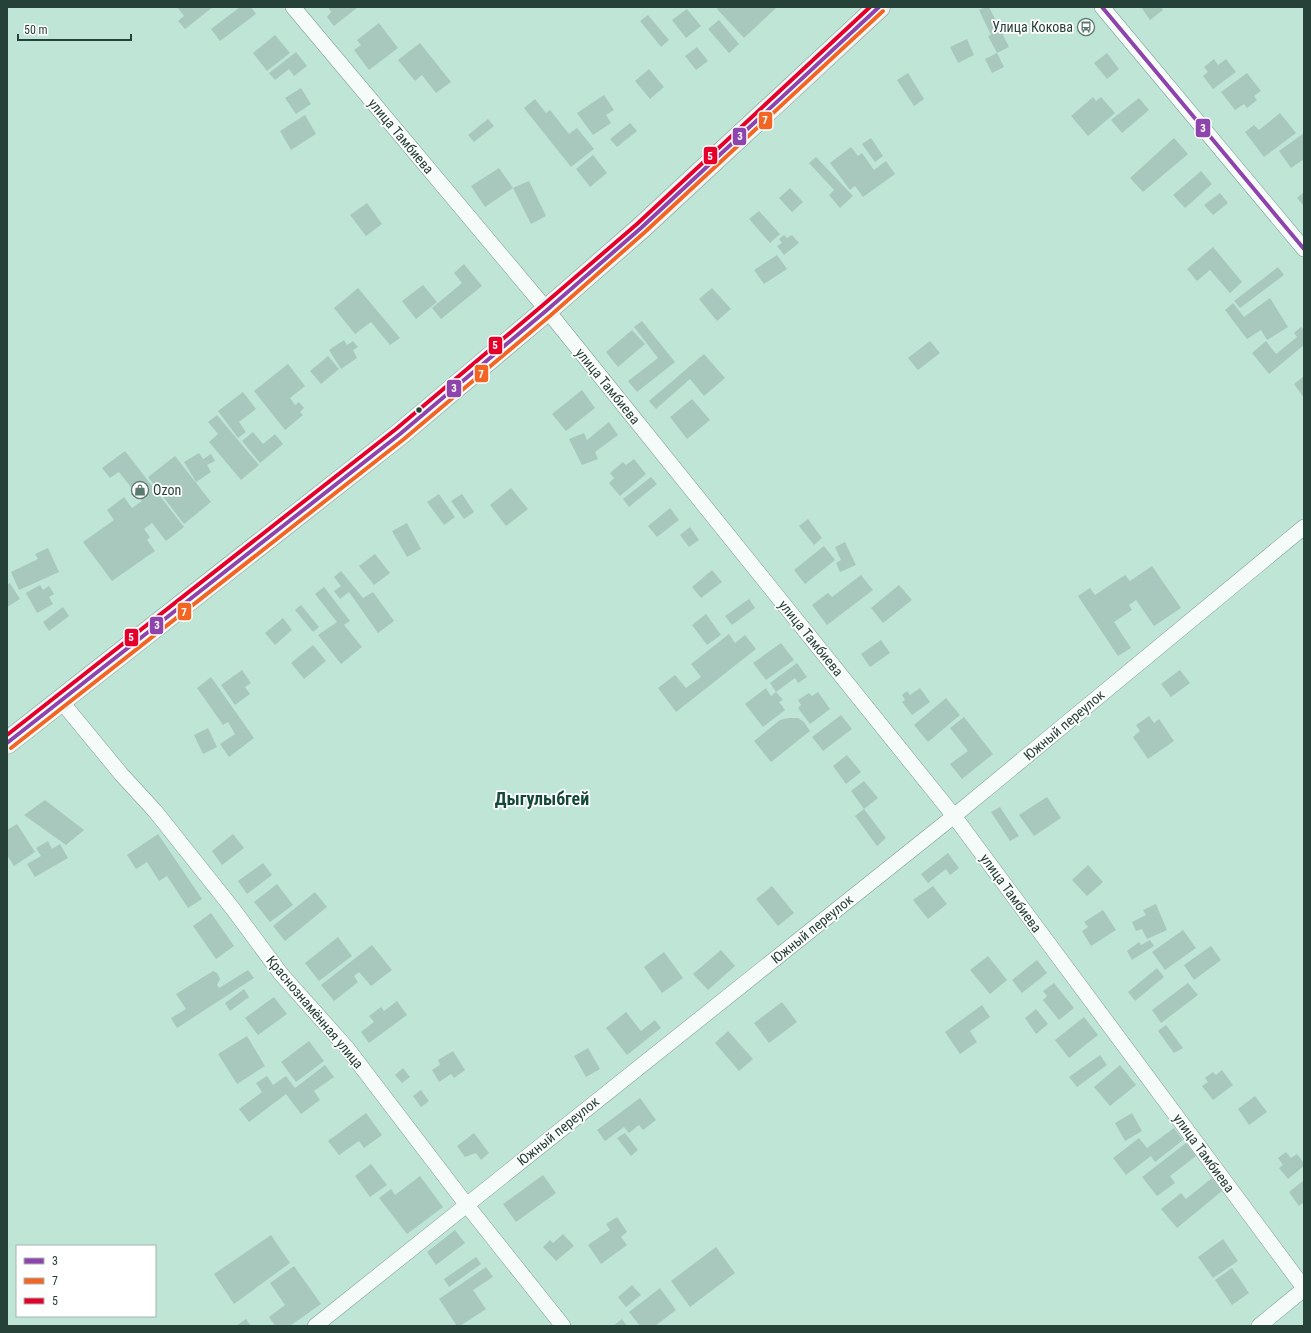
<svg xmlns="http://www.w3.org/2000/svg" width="1311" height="1333" viewBox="0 0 1311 1333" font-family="'Roboto Condensed',sans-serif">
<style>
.building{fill:#a8c8bd}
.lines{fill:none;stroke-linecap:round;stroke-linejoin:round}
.minor-casing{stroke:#809e93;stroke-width:16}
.secondary-casing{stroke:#809e93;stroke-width:23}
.minor{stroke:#f5fbf9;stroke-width:15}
.secondary{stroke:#edefef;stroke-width:22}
.bus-1-casing{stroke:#fff;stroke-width:7}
.bus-2-casing{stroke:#fff;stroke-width:7}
.bus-3-casing{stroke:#fff;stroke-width:7}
.bus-1{stroke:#8e44ad;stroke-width:4}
.bus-2{stroke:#f26522;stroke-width:4}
.bus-3{stroke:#e4002b;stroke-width:4}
.bus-dot{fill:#264238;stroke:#fff;stroke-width:1.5}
.labels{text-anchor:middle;stroke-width:3.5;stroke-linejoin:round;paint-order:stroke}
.poi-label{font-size:14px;fill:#264238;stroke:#fff;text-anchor:end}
.street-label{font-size:14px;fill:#264238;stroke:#fff}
.district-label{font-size:18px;font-weight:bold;fill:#144839;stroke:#fff}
.line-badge{stroke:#fff;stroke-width:1.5}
.badge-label{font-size:11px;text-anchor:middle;font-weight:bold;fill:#fff}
</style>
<rect width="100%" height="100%" fill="#bfe5d7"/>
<!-- building -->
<path class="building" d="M 177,7 L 213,7 L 185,29 L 178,21 L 184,16 Z
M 240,7 L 251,7 L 256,14 L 220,41 L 211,29 Z
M 328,7 L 358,7 L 334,26 L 327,17 L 331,12 Z
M 719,7 L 777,7 L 744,38 L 717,9 Z
M 986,7 L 989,7 L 1009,47 L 997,53 L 988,36 L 991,35 L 979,10 Z
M 1141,7 L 1161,7 L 1163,10 L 1150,20 Z
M 687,9 L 701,26 L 686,38 L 672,20 Z
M 648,15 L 669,40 L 661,47 L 640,21 Z
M 719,20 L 739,44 L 729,53 L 708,29 Z
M 379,23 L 398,48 L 369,70 L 354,50 L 361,45 L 357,40 Z
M 275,35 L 290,53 L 267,71 L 253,53 Z
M 967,39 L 974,55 L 958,63 L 950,47 Z
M 420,43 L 451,82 L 436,93 L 422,75 L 415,81 L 398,60 Z
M 697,47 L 708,61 L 696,70 L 685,56 Z
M 296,52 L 307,66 L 294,76 L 289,69 L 275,80 L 269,73 Z
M 997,53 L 1004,67 L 992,73 L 985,59 Z
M 1107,53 L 1119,69 L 1107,79 L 1094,63 Z
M 1214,59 L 1218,65 L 1226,59 L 1236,72 L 1213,89 L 1203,76 L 1208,72 L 1204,67 Z
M 649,69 L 664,87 L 650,99 L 635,81 Z
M 908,73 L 924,99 L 914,106 L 897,80 Z
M 1247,73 L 1261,91 L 1254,96 L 1257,100 L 1247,108 L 1244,104 L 1235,110 L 1221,92 Z
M 301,88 L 311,104 L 296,114 L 285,98 Z
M 604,95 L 614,110 L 606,115 L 611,123 L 593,135 L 577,113 Z
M 1093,97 L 1096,101 L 1101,97 L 1115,113 L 1088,136 L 1071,116 Z
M 1139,98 L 1149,110 L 1122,133 L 1111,120 Z
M 535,99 L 546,113 L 550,110 L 569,134 L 577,128 L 594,149 L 571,167 L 524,108 Z
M 1280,113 L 1296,133 L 1264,157 L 1245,132 L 1254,125 L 1259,130 Z
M 305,115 L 316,134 L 291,150 L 280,131 Z
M 488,119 L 494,126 L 474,142 L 468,135 Z
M 630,123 L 637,131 L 617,147 L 610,139 Z
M 1304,133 L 1304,159 L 1291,168 L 1279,151 Z
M 871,138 L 883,156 L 875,162 L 862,144 Z
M 1174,138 L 1188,154 L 1143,192 L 1130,178 Z
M 851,147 L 858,156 L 862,153 L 874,170 L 886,161 L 895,174 L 863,197 L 855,186 L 850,190 L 830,163 Z
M 593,155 L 607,173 L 590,187 L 576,169 Z
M 816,157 L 853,196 L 840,208 L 829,195 L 834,190 L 809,163 Z
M 499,168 L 513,188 L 485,207 L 471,186 Z
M 1201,171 L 1212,184 L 1185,208 L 1173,195 Z
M 529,181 L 546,216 L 531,224 L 513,188 Z
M 790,188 L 803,202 L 792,212 L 779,198 Z
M 1304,192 L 1304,206 L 1297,198 Z
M 1220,193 L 1228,203 L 1213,215 L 1204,205 Z
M 367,203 L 382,224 L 366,236 L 350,215 Z
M 759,211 L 780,234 L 770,243 L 749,219 Z
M 784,235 L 787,238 L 792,235 L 799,243 L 784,255 L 777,246 L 782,243 L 779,239 Z
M 1213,247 L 1242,282 L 1230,293 L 1210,270 L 1197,281 L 1187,269 Z
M 777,255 L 787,269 L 764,284 L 754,270 Z
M 464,264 L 482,286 L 441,319 L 432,308 L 462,283 L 454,273 Z
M 1278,267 L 1284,275 L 1240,308 L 1234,301 Z
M 423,285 L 437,302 L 416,319 L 402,301 Z
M 358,288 L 400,338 L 390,345 L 371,322 L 355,334 L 334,308 Z
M 712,288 L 731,309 L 717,321 L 699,299 Z
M 1270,298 L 1288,327 L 1267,340 L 1261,330 L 1247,339 L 1225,310 L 1233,303 L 1244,317 Z
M 642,321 L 675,362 L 637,392 L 628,381 L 658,358 L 634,327 Z
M 1301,327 L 1304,330 L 1304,345 L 1269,374 L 1252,353 L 1266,341 L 1276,354 L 1297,337 L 1294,333 Z
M 632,330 L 645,344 L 618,367 L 606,352 Z
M 344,340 L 347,345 L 353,341 L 358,347 L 353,350 L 357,358 L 341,369 L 329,350 Z
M 930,341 L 940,353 L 918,370 L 908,358 Z
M 704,354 L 725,378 L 704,396 L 690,379 L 656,409 L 649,401 Z
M 328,356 L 339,369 L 321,384 L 310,371 Z
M 288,364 L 305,386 L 290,398 L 295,405 L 299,402 L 304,408 L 300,412 L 303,415 L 285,430 L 254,391 Z
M 1304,376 L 1304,398 L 1294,384 Z
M 582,390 L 595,408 L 566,431 L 552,414 Z
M 243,392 L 256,409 L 239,422 L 246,432 L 238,438 L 218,411 Z
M 692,399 L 710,420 L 687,439 L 670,417 Z
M 217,415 L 259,465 L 241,480 L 209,442 L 218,434 L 208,422 Z
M 609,422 L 618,435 L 595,452 L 598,459 L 582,465 L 569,439 L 584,433 L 587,440 Z
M 253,432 L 263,444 L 275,434 L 283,444 L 260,463 L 242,441 Z
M 125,451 L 184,527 L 166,541 L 152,523 L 144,529 L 150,537 L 147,540 L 155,551 L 112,581 L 83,542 L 114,520 L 107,510 L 124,497 L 132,508 L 142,501 L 119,472 L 110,478 L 102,468 Z
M 199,453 L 203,459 L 211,454 L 215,461 L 207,465 L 211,472 L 196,482 L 184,462 Z
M 175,456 L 211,502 L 184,524 L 148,477 Z
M 634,459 L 646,474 L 620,496 L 609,483 L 614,478 L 610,473 L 623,462 L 626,465 Z
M 651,477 L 657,484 L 629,507 L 623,499 Z
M 511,488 L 528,509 L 506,526 L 490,505 Z
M 439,494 L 455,517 L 444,525 L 427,502 Z
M 462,494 L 474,512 L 464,519 L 451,501 Z
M 670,508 L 679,520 L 657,537 L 648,526 Z
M 808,519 L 822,538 L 814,545 L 799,526 Z
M 407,523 L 421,549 L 407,557 L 392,531 Z
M 690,527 L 699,540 L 689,547 L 680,535 Z
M 845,542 L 856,565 L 840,572 L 836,563 L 841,560 L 835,547 Z
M 824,546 L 835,560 L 805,584 L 794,570 Z
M 48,548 L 59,572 L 19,590 L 11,572 L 38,559 L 35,554 Z
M 375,554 L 390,573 L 374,585 L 359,566 Z
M 1152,566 L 1181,608 L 1154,626 L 1136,600 L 1129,605 L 1132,610 L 1114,622 L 1131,648 L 1118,656 L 1078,596 L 1090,588 L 1095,595 L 1125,575 L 1130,581 Z
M 712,570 L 722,582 L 701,598 L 692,587 Z
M 341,571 L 363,598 L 373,592 L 394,621 L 378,633 L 349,592 L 340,599 L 334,591 L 341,586 L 334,577 Z
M 861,575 L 873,590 L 827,625 L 812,605 L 828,593 L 832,597 Z
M 10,583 L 20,599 L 7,607 L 7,585 Z
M 40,585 L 43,590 L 49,586 L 54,594 L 49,597 L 53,604 L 37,613 L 26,593 Z
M 899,585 L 912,600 L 883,623 L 871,608 Z
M 324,587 L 350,621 L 344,625 L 362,647 L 341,664 L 318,635 L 337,622 L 315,594 Z
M 749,599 L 755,608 L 732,625 L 725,616 Z
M 301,605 L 319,627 L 313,632 L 295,610 Z
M 63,607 L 69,616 L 49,631 L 43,622 Z
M 706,614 L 721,635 L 707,645 L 692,625 Z
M 283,618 L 292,630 L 275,645 L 265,633 Z
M 729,634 L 735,643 L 745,635 L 756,649 L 676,712 L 658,688 L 675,675 L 686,688 L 701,677 L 691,664 Z
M 881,640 L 890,653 L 870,667 L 861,654 Z
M 781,643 L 794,660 L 766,680 L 753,663 Z
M 313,645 L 326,661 L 304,679 L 291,663 Z
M 797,663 L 807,677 L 798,683 L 795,678 L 776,692 L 770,683 Z
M 242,670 L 251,683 L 245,687 L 250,694 L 235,705 L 221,685 Z
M 1180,670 L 1190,683 L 1171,697 L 1161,684 Z
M 211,677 L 254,738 L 229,757 L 220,744 L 235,734 L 228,722 L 223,725 L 197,688 Z
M 766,688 L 771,696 L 776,692 L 783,700 L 779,702 L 785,710 L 763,727 L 745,704 Z
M 920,688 L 930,702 L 912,715 L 902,702 L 905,700 L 902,695 L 907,691 L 910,695 Z
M 818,692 L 830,709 L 810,724 L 798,708 L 801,705 L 798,700 L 809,693 L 812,696 Z
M 946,698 L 960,715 L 928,742 L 914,725 Z
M 841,715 L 852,729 L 823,751 L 812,737 Z
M 1149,716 L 1154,723 L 1159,719 L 1174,741 L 1148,759 L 1133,737 L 1140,731 L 1136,725 Z
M 964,717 L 993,754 L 962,779 L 950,764 L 968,751 L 950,728 Z
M 789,718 L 798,718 L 804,722 L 810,731 L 771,762 L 754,741 L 780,720 Z
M 208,728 L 217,747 L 203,754 L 194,735 Z
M 847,755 L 861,772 L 846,784 L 833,766 Z
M 864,781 L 878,798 L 864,809 L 851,791 Z
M 1047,797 L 1061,818 L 1034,836 L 1019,815 Z
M 45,800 L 84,830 L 66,845 L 24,815 Z
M 1000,807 L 1019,836 L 1010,841 L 991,812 Z
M 864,809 L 886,838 L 877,846 L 855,816 Z
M 17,824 L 35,852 L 14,866 L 7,855 L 7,830 Z
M 158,834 L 202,899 L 188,908 L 167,876 L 159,881 L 147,862 L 136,869 L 127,855 Z
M 233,834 L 244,848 L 222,865 L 212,851 Z
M 48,841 L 52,849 L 60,844 L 68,858 L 35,877 L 27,864 L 41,856 L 36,848 Z
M 948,853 L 959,868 L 950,875 L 946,869 L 928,883 L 921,874 Z
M 263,863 L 272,875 L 247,894 L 238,881 Z
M 1088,865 L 1103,882 L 1087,896 L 1072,880 Z
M 277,884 L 293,905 L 270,922 L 254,902 Z
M 772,886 L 794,913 L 778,926 L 756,899 Z
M 933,886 L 947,904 L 928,919 L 913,900 Z
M 315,892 L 327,907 L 285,941 L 273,926 Z
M 1156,904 L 1167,930 L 1147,939 L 1142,929 L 1136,931 L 1132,922 L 1146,915 L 1143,910 Z
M 1103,910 L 1116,930 L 1091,946 L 1082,931 L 1088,927 L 1084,922 Z
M 211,913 L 234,946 L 216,959 L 193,926 Z
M 1183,930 L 1196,948 L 1165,970 L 1152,952 Z
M 338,937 L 352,956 L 319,981 L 305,963 Z
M 1150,940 L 1154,946 L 1132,960 L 1127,951 L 1139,942 L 1141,945 Z
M 372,945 L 392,970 L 371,986 L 359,972 L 354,976 L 358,982 L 334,1001 L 321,985 Z
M 1211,946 L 1221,960 L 1194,980 L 1184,965 Z
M 721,950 L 735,966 L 708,990 L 693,974 Z
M 664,952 L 683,978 L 662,993 L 644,967 Z
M 988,956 L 1007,980 L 990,994 L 970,970 Z
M 1037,960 L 1047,973 L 1022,993 L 1012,980 Z
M 1157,968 L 1164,977 L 1135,1001 L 1128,992 Z
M 248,970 L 254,978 L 177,1028 L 171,1018 L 186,1009 L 176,994 L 213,971 L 217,973 L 220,979 L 217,985 L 219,988 Z
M 1054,983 L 1074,1008 L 1059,1020 L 1043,1000 L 1047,996 L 1043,991 Z
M 1188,983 L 1198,995 L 1161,1023 L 1152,1010 Z
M 244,989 L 249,997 L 230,1011 L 225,1003 Z
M 274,997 L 287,1014 L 258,1035 L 245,1018 Z
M 397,1001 L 407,1015 L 369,1043 L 361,1032 L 374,1022 L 369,1016 L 381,1007 L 384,1011 Z
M 782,1002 L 797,1022 L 769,1043 L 754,1023 Z
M 982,1005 L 990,1017 L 970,1031 L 977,1042 L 960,1054 L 945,1032 Z
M 1036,1009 L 1048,1024 L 1036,1034 L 1025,1018 Z
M 626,1012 L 641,1031 L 655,1020 L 661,1028 L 627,1055 L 606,1028 Z
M 1084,1017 L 1098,1035 L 1069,1058 L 1055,1040 Z
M 1166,1025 L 1183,1048 L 1174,1053 L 1158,1031 Z
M 728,1031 L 753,1059 L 739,1071 L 715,1043 Z
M 247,1036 L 265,1066 L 237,1084 L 218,1054 Z
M 309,1041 L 324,1061 L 296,1082 L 281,1062 Z
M 588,1048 L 600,1069 L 586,1077 L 574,1056 Z
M 453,1051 L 465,1070 L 454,1078 L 451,1074 L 439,1082 L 432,1070 L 440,1065 L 438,1060 Z
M 1100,1055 L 1107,1065 L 1077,1087 L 1069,1077 Z
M 325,1065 L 334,1077 L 314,1091 L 320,1100 L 301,1114 L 286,1094 L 249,1122 L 239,1109 L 262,1092 L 256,1083 L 267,1076 L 273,1085 L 286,1076 L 295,1088 Z
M 1120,1065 L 1136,1085 L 1110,1106 L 1094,1087 Z
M 403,1068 L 410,1077 L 402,1083 L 395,1075 Z
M 1222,1070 L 1233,1085 L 1213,1100 L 1202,1086 L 1208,1082 L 1205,1078 L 1213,1072 L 1216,1075 Z
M 421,1090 L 429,1101 L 421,1107 L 413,1096 Z
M 1255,1096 L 1267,1112 L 1249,1125 L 1238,1109 Z
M 640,1098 L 656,1120 L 643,1130 L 639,1125 L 629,1133 L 624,1127 L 605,1141 L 597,1130 Z
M 366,1113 L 382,1135 L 364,1148 L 359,1141 L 339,1155 L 328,1141 Z
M 1132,1113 L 1142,1131 L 1125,1141 L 1115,1123 Z
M 1174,1128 L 1183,1140 L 1155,1162 L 1151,1156 L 1126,1175 L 1113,1158 L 1139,1138 L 1147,1148 Z
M 474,1133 L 489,1153 L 481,1160 L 476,1153 L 465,1157 L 457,1146 Z
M 625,1133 L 638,1150 L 631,1156 L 617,1138 Z
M 1186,1143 L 1196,1156 L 1170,1176 L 1175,1183 L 1157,1196 L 1142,1177 Z
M 1286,1152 L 1291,1158 L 1297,1154 L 1304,1163 L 1304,1166 L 1288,1179 L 1279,1168 L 1283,1165 L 1278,1158 Z
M 371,1164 L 387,1185 L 370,1197 L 355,1176 Z
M 543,1175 L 556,1193 L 516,1222 L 503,1204 Z
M 420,1176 L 443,1207 L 407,1234 L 379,1198 L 391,1189 L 395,1195 Z
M 1212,1178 L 1222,1191 L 1177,1228 L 1161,1209 L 1181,1193 L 1186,1199 Z
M 1304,1180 L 1304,1202 L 1299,1206 L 1289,1192 Z
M 617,1217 L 627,1232 L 621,1237 L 627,1245 L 601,1264 L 588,1245 L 610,1230 L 606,1224 Z
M 455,1230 L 465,1243 L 436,1265 L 427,1252 Z
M 563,1234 L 574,1246 L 556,1261 L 543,1247 L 550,1240 L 553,1243 Z
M 271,1235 L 290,1263 L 234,1304 L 214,1274 Z
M 1223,1239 L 1238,1261 L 1213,1278 L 1198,1257 Z
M 716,1247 L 735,1273 L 690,1307 L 671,1281 Z
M 476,1257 L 481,1264 L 449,1287 L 444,1279 Z
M 294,1266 L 321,1304 L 290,1326 L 275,1326 L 269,1317 L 285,1305 L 270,1283 Z
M 486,1267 L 493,1277 L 473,1290 L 486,1309 L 460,1326 L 457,1326 L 439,1299 Z
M 1232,1268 L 1249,1293 L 1232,1305 L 1215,1280 Z
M 632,1285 L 641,1295 L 626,1307 L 618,1297 Z
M 660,1288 L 676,1310 L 655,1326 L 640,1326 L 629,1312 Z
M 246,1319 L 251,1326 L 236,1326 Z
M 622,1319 L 627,1326 L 613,1326 Z"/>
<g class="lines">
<!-- minor casing -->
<g class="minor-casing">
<path id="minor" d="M 293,7 L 547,310 L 954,816 L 1304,1288
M 1102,7 L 1304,249
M 61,701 L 121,774 L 155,811 L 233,909 L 281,974 L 347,1048 L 466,1204 L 563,1326
M 315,1326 L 954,816 L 1304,527
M 1259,1326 L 1304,1289"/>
</g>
<!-- secondary casing -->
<g class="secondary-casing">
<path id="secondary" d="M 7,743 L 400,434 L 547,310 L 641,228 L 879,7"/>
</g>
<!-- minor -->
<use href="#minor" class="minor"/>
<!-- secondary -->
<use href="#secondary" class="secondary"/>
<!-- bus-1 casing -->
<g class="bus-1-casing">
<path id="bus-1" d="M 1102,7 L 1304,249
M 7,743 L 400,434 L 547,310 L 641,228 L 879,7"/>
</g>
<!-- bus-2 casing -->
<g class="bus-2-casing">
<path id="bus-2" d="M 11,748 L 404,439 L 551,315 L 645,232 L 883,11"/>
</g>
<!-- bus-3 casing -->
<g class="bus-3-casing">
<path id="bus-3" d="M 7,735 L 396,429 L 543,305 L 637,224 L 870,7"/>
</g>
<!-- bus-1 -->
<use href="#bus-1" class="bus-1"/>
<!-- bus-2 -->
<use href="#bus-2" class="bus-2"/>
<!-- bus-3 -->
<use href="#bus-3" class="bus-3"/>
</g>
<!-- icons -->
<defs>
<g id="bus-ring" transform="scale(0.9)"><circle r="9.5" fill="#fff" stroke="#5c7b70" stroke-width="1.5"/><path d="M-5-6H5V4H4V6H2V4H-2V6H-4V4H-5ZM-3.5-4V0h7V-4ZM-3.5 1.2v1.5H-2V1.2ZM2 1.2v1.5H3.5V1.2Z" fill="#5c7b70"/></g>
<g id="shop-ring" transform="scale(0.9)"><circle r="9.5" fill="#fff" stroke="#5c7b70" stroke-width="1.5"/><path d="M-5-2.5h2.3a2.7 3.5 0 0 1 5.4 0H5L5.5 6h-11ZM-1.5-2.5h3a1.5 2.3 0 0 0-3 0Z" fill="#5c7b70"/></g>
</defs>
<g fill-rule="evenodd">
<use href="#bus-ring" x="1086" y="27"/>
<use href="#shop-ring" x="140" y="490"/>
</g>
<!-- markers -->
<circle class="bus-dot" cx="419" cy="410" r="3.5"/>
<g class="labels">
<!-- poi labels -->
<g class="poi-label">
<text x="1073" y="32">Улица Кокова</text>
<text x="153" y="495" text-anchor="start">Ozon</text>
</g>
<!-- street labels -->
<g class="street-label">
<text transform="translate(401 136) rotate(50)" y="5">улица Тамбиева</text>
<text transform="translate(608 386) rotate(51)" y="5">улица Тамбиева</text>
<text transform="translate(811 638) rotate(51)" y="5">улица Тамбиева</text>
<text transform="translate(1064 725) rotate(-40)" y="5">Южный переулок</text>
<text transform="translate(1011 893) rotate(54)" y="5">улица Тамбиева</text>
<text transform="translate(812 929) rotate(-39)" y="5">Южный переулок</text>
<text transform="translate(315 1012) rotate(50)" y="5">Краснознамённая улица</text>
<text transform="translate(558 1131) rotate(-39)" y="5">Южный переулок</text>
<text transform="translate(1204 1153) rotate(54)" y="5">улица Тамбиева</text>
</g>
<!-- district labels -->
<g class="district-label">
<text x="542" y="805">Дыгулыбгей</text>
</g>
</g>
<g class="line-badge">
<rect x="758" y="111" width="15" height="19" rx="4" fill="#f26522"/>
<rect x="1195" y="118" width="16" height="20" rx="4" fill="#8e44ad"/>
<rect x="732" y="127" width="15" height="19" rx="4" fill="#8e44ad"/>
<rect x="703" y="146" width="15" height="19" rx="4" fill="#e4002b"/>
<rect x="488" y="336" width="15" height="19" rx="4" fill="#e4002b"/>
<rect x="474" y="364" width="15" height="19" rx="4" fill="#f26522"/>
<rect x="446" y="379" width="16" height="19" rx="4" fill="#8e44ad"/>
<rect x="177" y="602" width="15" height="19" rx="4" fill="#f26522"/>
<rect x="149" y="616" width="15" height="19" rx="4" fill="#8e44ad"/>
<rect x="124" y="628" width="15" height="19" rx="4" fill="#e4002b"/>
</g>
<g class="badge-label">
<text x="765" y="124">7</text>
<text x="1203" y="132">3</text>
<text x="740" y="140">3</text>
<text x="710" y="160">5</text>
<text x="495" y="349">5</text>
<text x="481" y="378">7</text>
<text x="454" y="392">3</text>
<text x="184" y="616">7</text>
<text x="157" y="629">3</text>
<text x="131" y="641">5</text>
</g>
<!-- border -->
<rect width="1311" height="1333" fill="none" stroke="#264238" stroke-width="16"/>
<!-- legend -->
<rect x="16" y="1245" width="140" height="72" fill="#ffffff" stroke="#a8b3af"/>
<rect x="24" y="1258" width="20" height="6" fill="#8e44ad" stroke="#a8b3af"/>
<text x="52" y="1265" font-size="12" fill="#264238">3</text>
<rect x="24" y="1278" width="20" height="6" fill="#f26522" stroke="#a8b3af"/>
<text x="52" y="1285" font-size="12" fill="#264238">7</text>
<rect x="24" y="1298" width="20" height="6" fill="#e4002b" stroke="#a8b3af"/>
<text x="52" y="1305" font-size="12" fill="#264238">5</text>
<!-- scale -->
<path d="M18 34v6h113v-6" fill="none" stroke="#264238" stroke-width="2"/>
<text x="24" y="34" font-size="12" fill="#264238" stroke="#ffffff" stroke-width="3" paint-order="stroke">50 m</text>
</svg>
